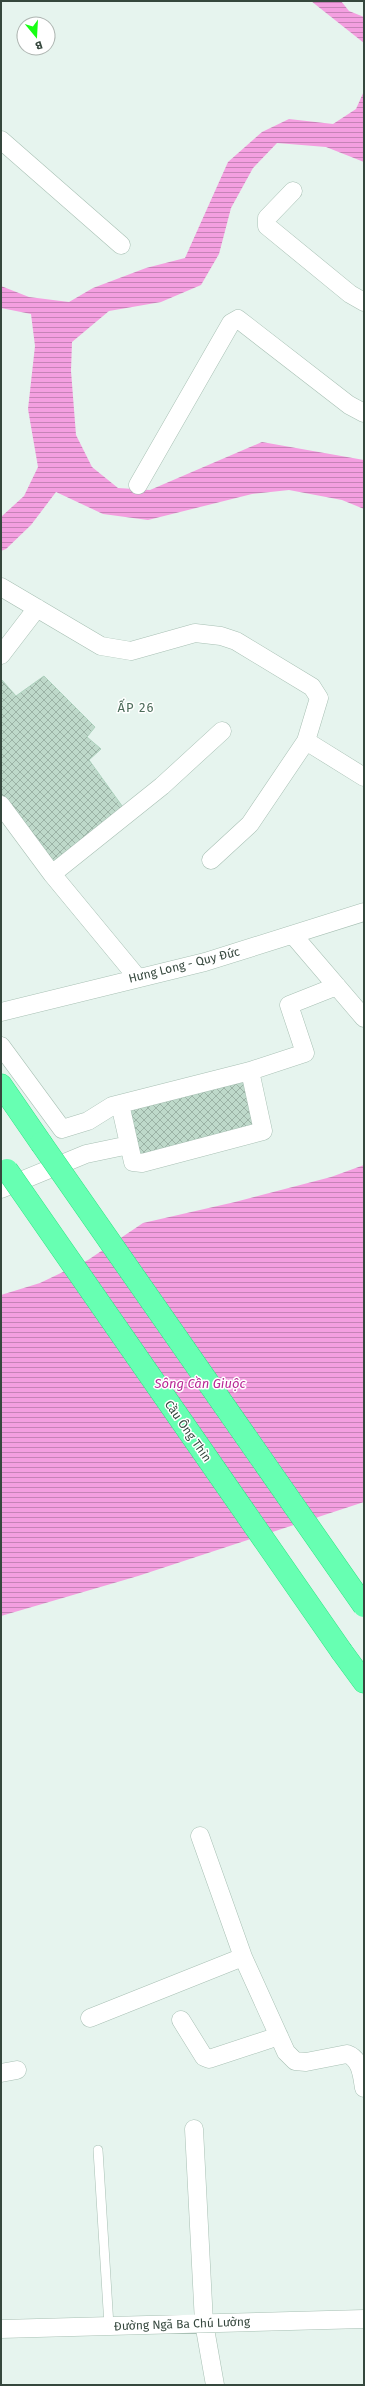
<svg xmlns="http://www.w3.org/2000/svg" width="365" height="2386" viewBox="0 0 365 2386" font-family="'Fira Sans',sans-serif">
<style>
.water{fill:url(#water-rules)}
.building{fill:url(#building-cross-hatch);stroke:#aed2be}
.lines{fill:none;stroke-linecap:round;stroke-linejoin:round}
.lane-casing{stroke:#a8c0b4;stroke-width:10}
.street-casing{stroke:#a8c0b4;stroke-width:19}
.highway-casing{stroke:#2fe684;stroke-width:23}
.lane{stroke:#fff;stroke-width:9}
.street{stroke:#fff;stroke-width:18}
.highway{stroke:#67ffb2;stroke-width:22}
.highway-bridge-casing{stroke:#2fe684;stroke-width:23;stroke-linecap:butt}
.highway-bridge{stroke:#67ffb2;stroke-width:22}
.labels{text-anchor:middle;stroke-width:3;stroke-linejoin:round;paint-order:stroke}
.street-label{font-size:12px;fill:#35473d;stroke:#fff}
.neighbourhood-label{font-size:13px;letter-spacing:1px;fill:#4c6b59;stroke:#fff}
.water-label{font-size:13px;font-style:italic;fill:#b92895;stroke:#fff}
</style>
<defs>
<pattern id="water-rules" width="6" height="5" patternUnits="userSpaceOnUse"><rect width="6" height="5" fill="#f49fe0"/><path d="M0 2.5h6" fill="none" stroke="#c683b7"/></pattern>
<pattern id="building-cross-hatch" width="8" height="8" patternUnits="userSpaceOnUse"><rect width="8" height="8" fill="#bed9ca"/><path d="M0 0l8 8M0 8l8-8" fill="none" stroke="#9bb2a5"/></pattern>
</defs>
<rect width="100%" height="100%" fill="#e6f4ee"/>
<!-- water -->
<path class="water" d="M 311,1 L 341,1 L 349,11 L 364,17 L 364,43 Z
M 364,91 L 364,162 L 326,147 L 277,143 L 253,168 L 231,208 L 219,254 L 201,285 L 161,302 L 109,311 L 72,342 L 71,371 L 76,435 L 92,467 L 118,488 L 150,490 L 262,442 L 364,460 L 364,509 L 342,500 L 289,490 L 252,494 L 148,520 L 103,514 L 56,492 L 31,525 L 6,549 L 1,551 L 1,517 L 24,496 L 38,467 L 28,409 L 35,346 L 31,314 L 1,308 L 1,286 L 29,297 L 69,302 L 93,288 L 146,268 L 185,258 L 228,162 L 262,132 L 289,119 L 333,124 L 356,109 Z
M 364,1165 L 364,1502 L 138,1576 L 1,1616 L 1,1295 L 40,1283 L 88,1260 L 143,1223 L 235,1202 L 331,1177 Z"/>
<!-- building -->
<path class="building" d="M 44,676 L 95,727 L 87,737 L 101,749 L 89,760 L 125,810 L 80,847 L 71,847 L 49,866 L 1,799 L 1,679 L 16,696 Z
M 247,1073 L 262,1129 L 138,1161 L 123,1106 Z"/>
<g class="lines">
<!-- lane casing -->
<g class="lane-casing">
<path id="lane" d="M 98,2150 L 109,2326"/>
</g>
<!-- street casing -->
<g class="street-casing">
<path id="street" d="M 1,140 L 121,245
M 293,191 L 267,218 L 267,226 L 350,294 L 364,302
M 138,485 L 231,323 L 238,319 L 349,405 L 364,413
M 1,587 L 101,646 L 131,651 L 195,633 L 221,636 L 236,641 L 312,687 L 319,698 L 306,741 L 364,777
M 1,655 L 37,608
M 1,805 L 52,874 L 137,977
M 211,860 L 250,824 L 306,741
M 52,874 L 162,786 L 222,731
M 293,935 L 364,1018
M 1,1012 L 205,962 L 364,912
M 1,1046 L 62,1129 L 88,1121 L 112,1106 L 250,1071 L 305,1053 L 289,1005 L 337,986
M 120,1104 L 133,1162 L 142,1163 L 263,1131 L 250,1071
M 1,1189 L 86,1154 L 129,1145
M 200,1836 L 243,1957 L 286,2052 L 295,2061 L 306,2062 L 347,2054 C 361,2059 362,2076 364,2088
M 90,2018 L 243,1957
M 181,2020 L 204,2057 L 209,2059 L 279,2036
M 1,2073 L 17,2070
M 194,2129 L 204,2323 L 215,2385
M 1,2329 L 364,2319"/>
</g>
<!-- highway casing -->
<g class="highway-casing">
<path id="highway" d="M 1,1085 L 41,1143
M 342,1652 L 364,1682"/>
</g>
<!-- lane -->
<use href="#lane" class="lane"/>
<!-- street -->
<use href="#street" class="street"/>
<!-- highway -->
<use href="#highway" class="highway"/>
<!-- highway-bridge casing -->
<g class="highway-bridge-casing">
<path id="highway-bridge" d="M 41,1143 L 364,1606
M 7,1170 L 342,1652"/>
</g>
<!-- highway-bridge -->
<use href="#highway-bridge" class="highway-bridge"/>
</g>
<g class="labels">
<!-- street labels -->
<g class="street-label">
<text transform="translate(184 965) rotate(-14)" y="4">Hưng Long - Quy Đức</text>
<text transform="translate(188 1431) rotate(55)" y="4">Cầu Ông Thìn</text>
<text transform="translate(182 2324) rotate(-2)" y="4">Đường Ngã Ba Chú Lường</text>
</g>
<!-- neighbourhood labels -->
<g class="neighbourhood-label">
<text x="136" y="712">ẤP 26</text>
</g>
<!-- water labels -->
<g class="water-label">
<text x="200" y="1388">Sông Cần Giuộc</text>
</g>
</g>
<!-- border -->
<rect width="365" height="2386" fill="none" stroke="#35473d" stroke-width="4"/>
<!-- north arrow -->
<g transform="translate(36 36) rotate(162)"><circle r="19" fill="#ffffff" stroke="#aeb5b1"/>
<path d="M0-3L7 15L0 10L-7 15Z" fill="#17ff13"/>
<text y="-6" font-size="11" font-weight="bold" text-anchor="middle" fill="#35473d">B</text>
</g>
</svg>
